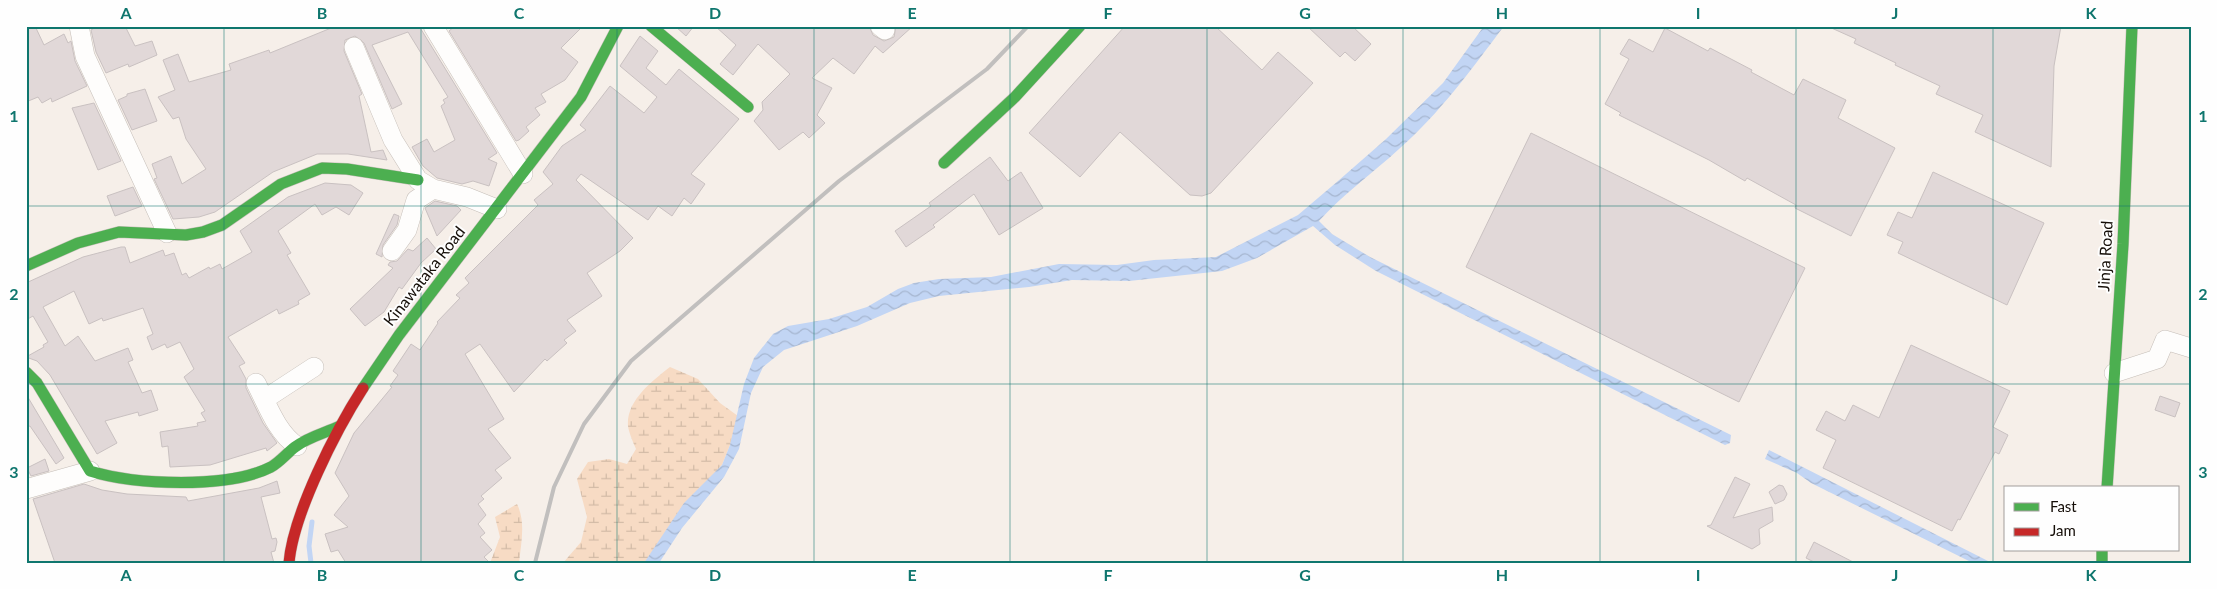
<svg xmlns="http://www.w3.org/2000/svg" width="2217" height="589" viewBox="0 0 2217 589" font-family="Lato,sans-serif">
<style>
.wetland{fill:url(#wetland-marsh)}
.water{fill:url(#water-waves)}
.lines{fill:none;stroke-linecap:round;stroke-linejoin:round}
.stream{stroke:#c2d5f4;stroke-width:5}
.building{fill:#e1d8d8;stroke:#c9c1c1}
.street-casing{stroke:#c6bfb9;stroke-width:20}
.fast-casing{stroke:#c6bfb9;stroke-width:12}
.jam-casing{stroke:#c6bfb9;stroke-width:12}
.street{stroke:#fefdfc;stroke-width:19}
.fast{stroke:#4caf50;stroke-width:11}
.jam{stroke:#c62828;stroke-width:11}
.rail{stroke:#c1bfbe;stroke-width:4}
.grid{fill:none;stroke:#0f766e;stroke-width:1;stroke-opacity:0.55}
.labels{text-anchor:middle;stroke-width:4;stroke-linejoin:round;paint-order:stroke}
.street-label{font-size:16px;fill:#150e08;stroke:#fefefe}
.neatline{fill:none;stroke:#0f766e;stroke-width:2}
.grid-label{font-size:16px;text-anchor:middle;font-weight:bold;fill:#0f766e}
</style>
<defs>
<pattern id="wetland-marsh" width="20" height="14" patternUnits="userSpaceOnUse" patternTransform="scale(1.25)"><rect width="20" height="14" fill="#f7dbc4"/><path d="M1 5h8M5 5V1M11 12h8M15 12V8" fill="none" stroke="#d3bba7"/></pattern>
<pattern id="water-waves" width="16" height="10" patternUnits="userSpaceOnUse" patternTransform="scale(1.25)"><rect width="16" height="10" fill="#c2d5f4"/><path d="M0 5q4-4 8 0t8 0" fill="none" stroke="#a6b6d0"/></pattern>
</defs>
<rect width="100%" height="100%" fill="#f6efe9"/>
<!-- wetland -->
<path class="wetland" d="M 670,367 L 698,379 L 720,403 L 738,416 L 730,445 L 722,465 L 644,563 L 563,563 L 581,542 L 587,517 L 577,479 L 588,462 L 609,459 L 627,464 L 636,449 C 633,442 629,433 628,426 C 626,401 652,381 670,367 Z
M 517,504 C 526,522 521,544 519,563 L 490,563 L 500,537 L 495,517 Z"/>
<!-- water -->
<path class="water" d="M 1484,26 L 1504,26 C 1471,70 1440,113 1399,149 C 1373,173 1343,194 1319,221 L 1332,234 L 1370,257 L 1731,435 L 1730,443 L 1725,445 L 1705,435 L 1376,271 L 1335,245 L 1313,226 L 1257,258 L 1222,271 L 1129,281 L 1072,280 L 1029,287 L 939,296 L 910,303 L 857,326 L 784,350 L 763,367 L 751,393 L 739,449 L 724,477 L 682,528 L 659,563 L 644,563 L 684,503 L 722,465 L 730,445 L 744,384 L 754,358 L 773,334 L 788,326 L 829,319 L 867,307 L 898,289 L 914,283 L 939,279 L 991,277 L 1059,264 L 1117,265 L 1154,260 L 1216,257 L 1298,215 L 1338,181 L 1386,139 L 1443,83 Z
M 1769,450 L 1992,563 L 1973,563 L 1811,483 L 1797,473 L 1765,459 Z"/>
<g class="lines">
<!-- stream -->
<path class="stream" d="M 311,563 L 309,546 L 312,522"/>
</g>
<!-- building -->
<path class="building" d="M 26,26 L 35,26 L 44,45 L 64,34 L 68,43 L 71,41 L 75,61 L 87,86 L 52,102 L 51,98 L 42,103 L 38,97 L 26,102 Z
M 98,26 L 125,26 L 135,46 L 152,41 L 157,55 L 129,67 L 128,64 L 106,73 L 96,52 L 91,30 Z
M 336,26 L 419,26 L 497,153 L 488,159 L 497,163 L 489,186 L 473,181 L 462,184 L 437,178 L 423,166 L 412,147 L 427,139 L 434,152 L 455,140 L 441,106 L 445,103 L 443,100 L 448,97 L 408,32 L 372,45 L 402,104 L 392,109 L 364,43 L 355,36 L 345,40 L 344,51 L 362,94 L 359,96 L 371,152 L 383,150 L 387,160 L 348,154 L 317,154 L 273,172 L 215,212 L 199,217 L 173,219 L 154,179 L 157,178 L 152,164 L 171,156 L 182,184 L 206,169 L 186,139 L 179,117 L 173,119 L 158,97 L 175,90 L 163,60 L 178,54 L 189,82 L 231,70 L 229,64 L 269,50 L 270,53 Z
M 455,26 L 583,26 L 561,48 L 578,62 L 565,80 L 541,94 L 546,102 L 535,108 L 540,115 L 526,127 L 529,131 L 519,140 L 516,141 L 449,31 Z
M 675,26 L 694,26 L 686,36 Z
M 715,26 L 869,26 L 873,35 L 884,41 L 894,37 L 896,26 L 913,26 L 883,53 L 875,46 L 854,74 L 833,58 L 812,78 L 832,88 L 817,115 L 825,123 L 809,138 L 803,132 L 779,150 L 754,121 L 763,110 L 762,102 L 790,74 L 758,44 L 733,75 L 720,64 L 736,45 Z
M 1125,26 L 1215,26 L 1262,70 L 1278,52 L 1313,83 L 1211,193 L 1202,196 L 1190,195 L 1120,132 L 1080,177 L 1029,133 Z
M 1307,26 L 1352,26 L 1371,44 L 1355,61 L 1345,52 L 1340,57 Z
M 1827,26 L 2061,26 L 2054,66 L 2051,167 L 1975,132 L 1983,115 L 1936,94 L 1940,86 L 1895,65 L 1896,63 L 1854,43 L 1856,39 Z
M 1665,28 L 1708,51 L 1710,48 L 1752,70 L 1751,72 L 1794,95 L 1803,79 L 1846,100 L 1838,118 L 1895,148 L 1851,236 L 1795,208 L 1796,205 L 1747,178 L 1745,181 L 1709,160 L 1619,115 L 1621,113 L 1605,104 L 1629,59 L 1620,54 L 1629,39 L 1653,52 Z
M 640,36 L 658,51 L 646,68 L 666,85 L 679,69 L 739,119 L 691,174 L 705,184 L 691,204 L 684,198 L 672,216 L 658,206 L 648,220 L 581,174 L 576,180 L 633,238 L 620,251 L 587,273 L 602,296 L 567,320 L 576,331 L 564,340 L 567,343 L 547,361 L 545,359 L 514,392 L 480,344 L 465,354 L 504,419 L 488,429 L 511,458 L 495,470 L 502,478 L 481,496 L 484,499 L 478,504 L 486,515 L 478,524 L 485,533 L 480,537 L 492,550 L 484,557 L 490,563 L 346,563 L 338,550 L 331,552 L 325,534 L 348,527 L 334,515 L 349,496 L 335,473 L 354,433 L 392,387 L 390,386 L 398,375 L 393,371 L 411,344 L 420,350 L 438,323 L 437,322 L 460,298 L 456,295 L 469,283 L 465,278 L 538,205 L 534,200 L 553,184 L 543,172 L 562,146 L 586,130 L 580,125 L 610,86 L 644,113 L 657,97 L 620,66 Z
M 145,89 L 157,121 L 132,130 L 118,100 L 127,96 L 127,94 Z
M 94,103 L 121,161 L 98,170 L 72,108 Z
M 1531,133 L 1805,268 L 1739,402 L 1466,267 Z
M 990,157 L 1008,181 L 1021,172 L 1043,208 L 999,235 L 974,194 L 933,225 L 935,227 L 906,247 L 895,231 L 931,206 L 929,203 Z
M 1933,172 L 2044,223 L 2007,305 L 1898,253 L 1903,242 L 1887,235 L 1898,212 L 1912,218 Z
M 325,183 L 351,185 L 363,193 L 349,215 L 336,207 L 322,215 L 315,204 L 278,231 L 291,253 L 287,255 L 310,294 L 298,301 L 299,304 L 279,314 L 277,309 L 228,337 L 245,363 L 239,366 L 246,379 L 246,388 L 263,423 L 277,443 L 267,451 L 266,448 L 210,465 L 170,467 L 168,446 L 162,447 L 160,432 L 198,426 L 197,423 L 206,421 L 201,413 L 205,411 L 184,377 L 194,369 L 180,342 L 167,348 L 165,344 L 152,350 L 147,337 L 153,334 L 143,308 L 103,321 L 102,318 L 89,324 L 74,291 L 43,307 L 65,346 L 78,336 L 95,361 L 128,348 L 133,360 L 128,362 L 142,393 L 151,390 L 158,410 L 139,416 L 138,412 L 105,421 L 117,443 L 97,454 L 50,375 L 37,361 L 26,357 L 44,347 L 43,345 L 48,342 L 33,316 L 26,320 L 26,283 L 83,257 L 121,247 L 125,247 L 130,263 L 163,250 L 165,256 L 174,253 L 182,275 L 186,273 L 189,278 L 209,267 L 210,269 L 220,264 L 222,269 L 252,252 L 240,231 L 288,197 Z
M 133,187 L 142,206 L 115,216 L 107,196 Z
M 435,201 L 457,206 L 461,210 L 437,236 L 425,208 Z
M 394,214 L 399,216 L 397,225 L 383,245 L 382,257 L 376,254 Z
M 427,238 L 436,249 L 421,263 L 402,289 L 399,287 L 384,312 L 365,326 L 350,309 L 393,268 L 388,265 L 390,262 L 397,261 L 408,249 L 413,251 Z
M 1911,345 L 2010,391 L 1993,427 L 2008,435 L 1999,454 L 1995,452 L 1960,520 L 1958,519 L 1952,531 L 1823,468 L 1836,440 L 1816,430 L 1826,411 L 1845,421 L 1853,405 L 1879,418 Z
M 26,394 L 64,458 L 56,464 L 30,426 L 26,427 Z
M 2160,396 L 2180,403 L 2175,417 L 2155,410 Z
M 45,459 L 49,471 L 31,476 L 27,468 Z
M 1735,477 L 1750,484 L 1733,518 L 1772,507 L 1773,521 L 1759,529 L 1760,544 L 1752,549 L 1707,526 L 1711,525 Z
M 277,481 L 280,493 L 261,497 L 272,539 L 276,538 L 277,542 L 275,551 L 271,552 L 274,563 L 55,563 L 33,499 L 84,484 L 102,490 L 127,494 L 186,497 L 188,501 L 259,488 Z
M 1779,485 L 1783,486 L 1787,494 L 1784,500 L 1775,504 L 1769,492 Z
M 1814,542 L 1855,563 L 1816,563 L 1806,558 Z"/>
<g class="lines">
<!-- street casing -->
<g class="street-casing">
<path id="street" d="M 79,26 L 85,56 L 167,233
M 433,26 L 523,174
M 880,26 L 885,30
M 354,47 L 393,140 L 418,180 L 433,189 L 467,197 L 497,209
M 392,251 L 407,230 L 416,200 L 433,189
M 2114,373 L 2157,359 L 2165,340 L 2191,348
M 256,383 C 267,404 277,433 297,446
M 265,399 L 314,367
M 26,489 L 90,471"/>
</g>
<!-- fast casing -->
<g class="fast-casing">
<path id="fast" d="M 651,26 L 748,107
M 944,163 L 1015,97 L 1080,26
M 26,266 L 78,243 L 119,232 L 186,235 L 203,232 L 222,225 L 281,184 L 322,168 L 347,169 L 418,180
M 26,372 L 37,383 L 90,471 C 135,485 228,489 271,467 C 280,462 287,453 295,447 C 308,437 325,433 340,426
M 363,388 L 399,335 L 581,97 L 618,26
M 2107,488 L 2123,244 L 2132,26
M 2102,550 L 2102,563"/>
</g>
<!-- jam casing -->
<g class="jam-casing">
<path id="jam" d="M 289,563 C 293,514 336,430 363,388"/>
</g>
<!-- street -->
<use href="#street" class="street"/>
<!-- fast -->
<use href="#fast" class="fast"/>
<!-- jam -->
<use href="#jam" class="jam"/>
<!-- rail -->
<path class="rail" d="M 535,563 L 554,487 L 584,424 L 631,361 L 839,181 L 987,69 L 1028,26"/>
</g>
<!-- grid -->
<path class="grid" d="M 224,26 L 224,563M 421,26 L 421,563M 617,26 L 617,563M 814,26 L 814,563M 1010,26 L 1010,563M 1207,26 L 1207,563M 1403,26 L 1403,563M 1600,26 L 1600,563M 1796,26 L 1796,563M 1993,26 L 1993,563M 26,206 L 2191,206M 26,384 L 2191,384"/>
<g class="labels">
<!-- street labels -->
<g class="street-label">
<text transform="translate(2105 256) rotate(-87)" y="6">Jinja Road</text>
<text transform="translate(424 276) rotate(-52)" y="6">Kinawataka Road</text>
</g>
</g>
<!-- border -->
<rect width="2217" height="589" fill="none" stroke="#fefefe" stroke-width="55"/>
<!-- legend -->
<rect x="2004" y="486" width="175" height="65" fill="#fefefe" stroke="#a19e9c"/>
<rect x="2014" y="503" width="25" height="8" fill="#4caf50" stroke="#a19e9c"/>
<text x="2050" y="512" font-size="15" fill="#150e08">Fast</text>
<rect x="2014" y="528" width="25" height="8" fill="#c62828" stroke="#a19e9c"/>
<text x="2050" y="536" font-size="15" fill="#150e08">Jam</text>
<rect x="28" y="28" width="2162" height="534" class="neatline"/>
<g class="grid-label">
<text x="126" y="19">A</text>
<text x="322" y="19">B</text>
<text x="519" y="19">C</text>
<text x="715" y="19">D</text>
<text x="912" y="19">E</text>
<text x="1108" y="19">F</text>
<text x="1305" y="19">G</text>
<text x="1502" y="19">H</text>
<text x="1698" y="19">I</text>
<text x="1895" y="19">J</text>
<text x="2091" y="19">K</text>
<text x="14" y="122">1</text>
<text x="2203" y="122">1</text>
<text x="14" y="300">2</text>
<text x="2203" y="300">2</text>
<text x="14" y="478">3</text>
<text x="2203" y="478">3</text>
<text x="126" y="581">A</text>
<text x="322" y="581">B</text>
<text x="519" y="581">C</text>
<text x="715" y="581">D</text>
<text x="912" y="581">E</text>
<text x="1108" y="581">F</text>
<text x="1305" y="581">G</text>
<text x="1502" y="581">H</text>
<text x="1698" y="581">I</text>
<text x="1895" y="581">J</text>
<text x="2091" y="581">K</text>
</g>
</svg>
